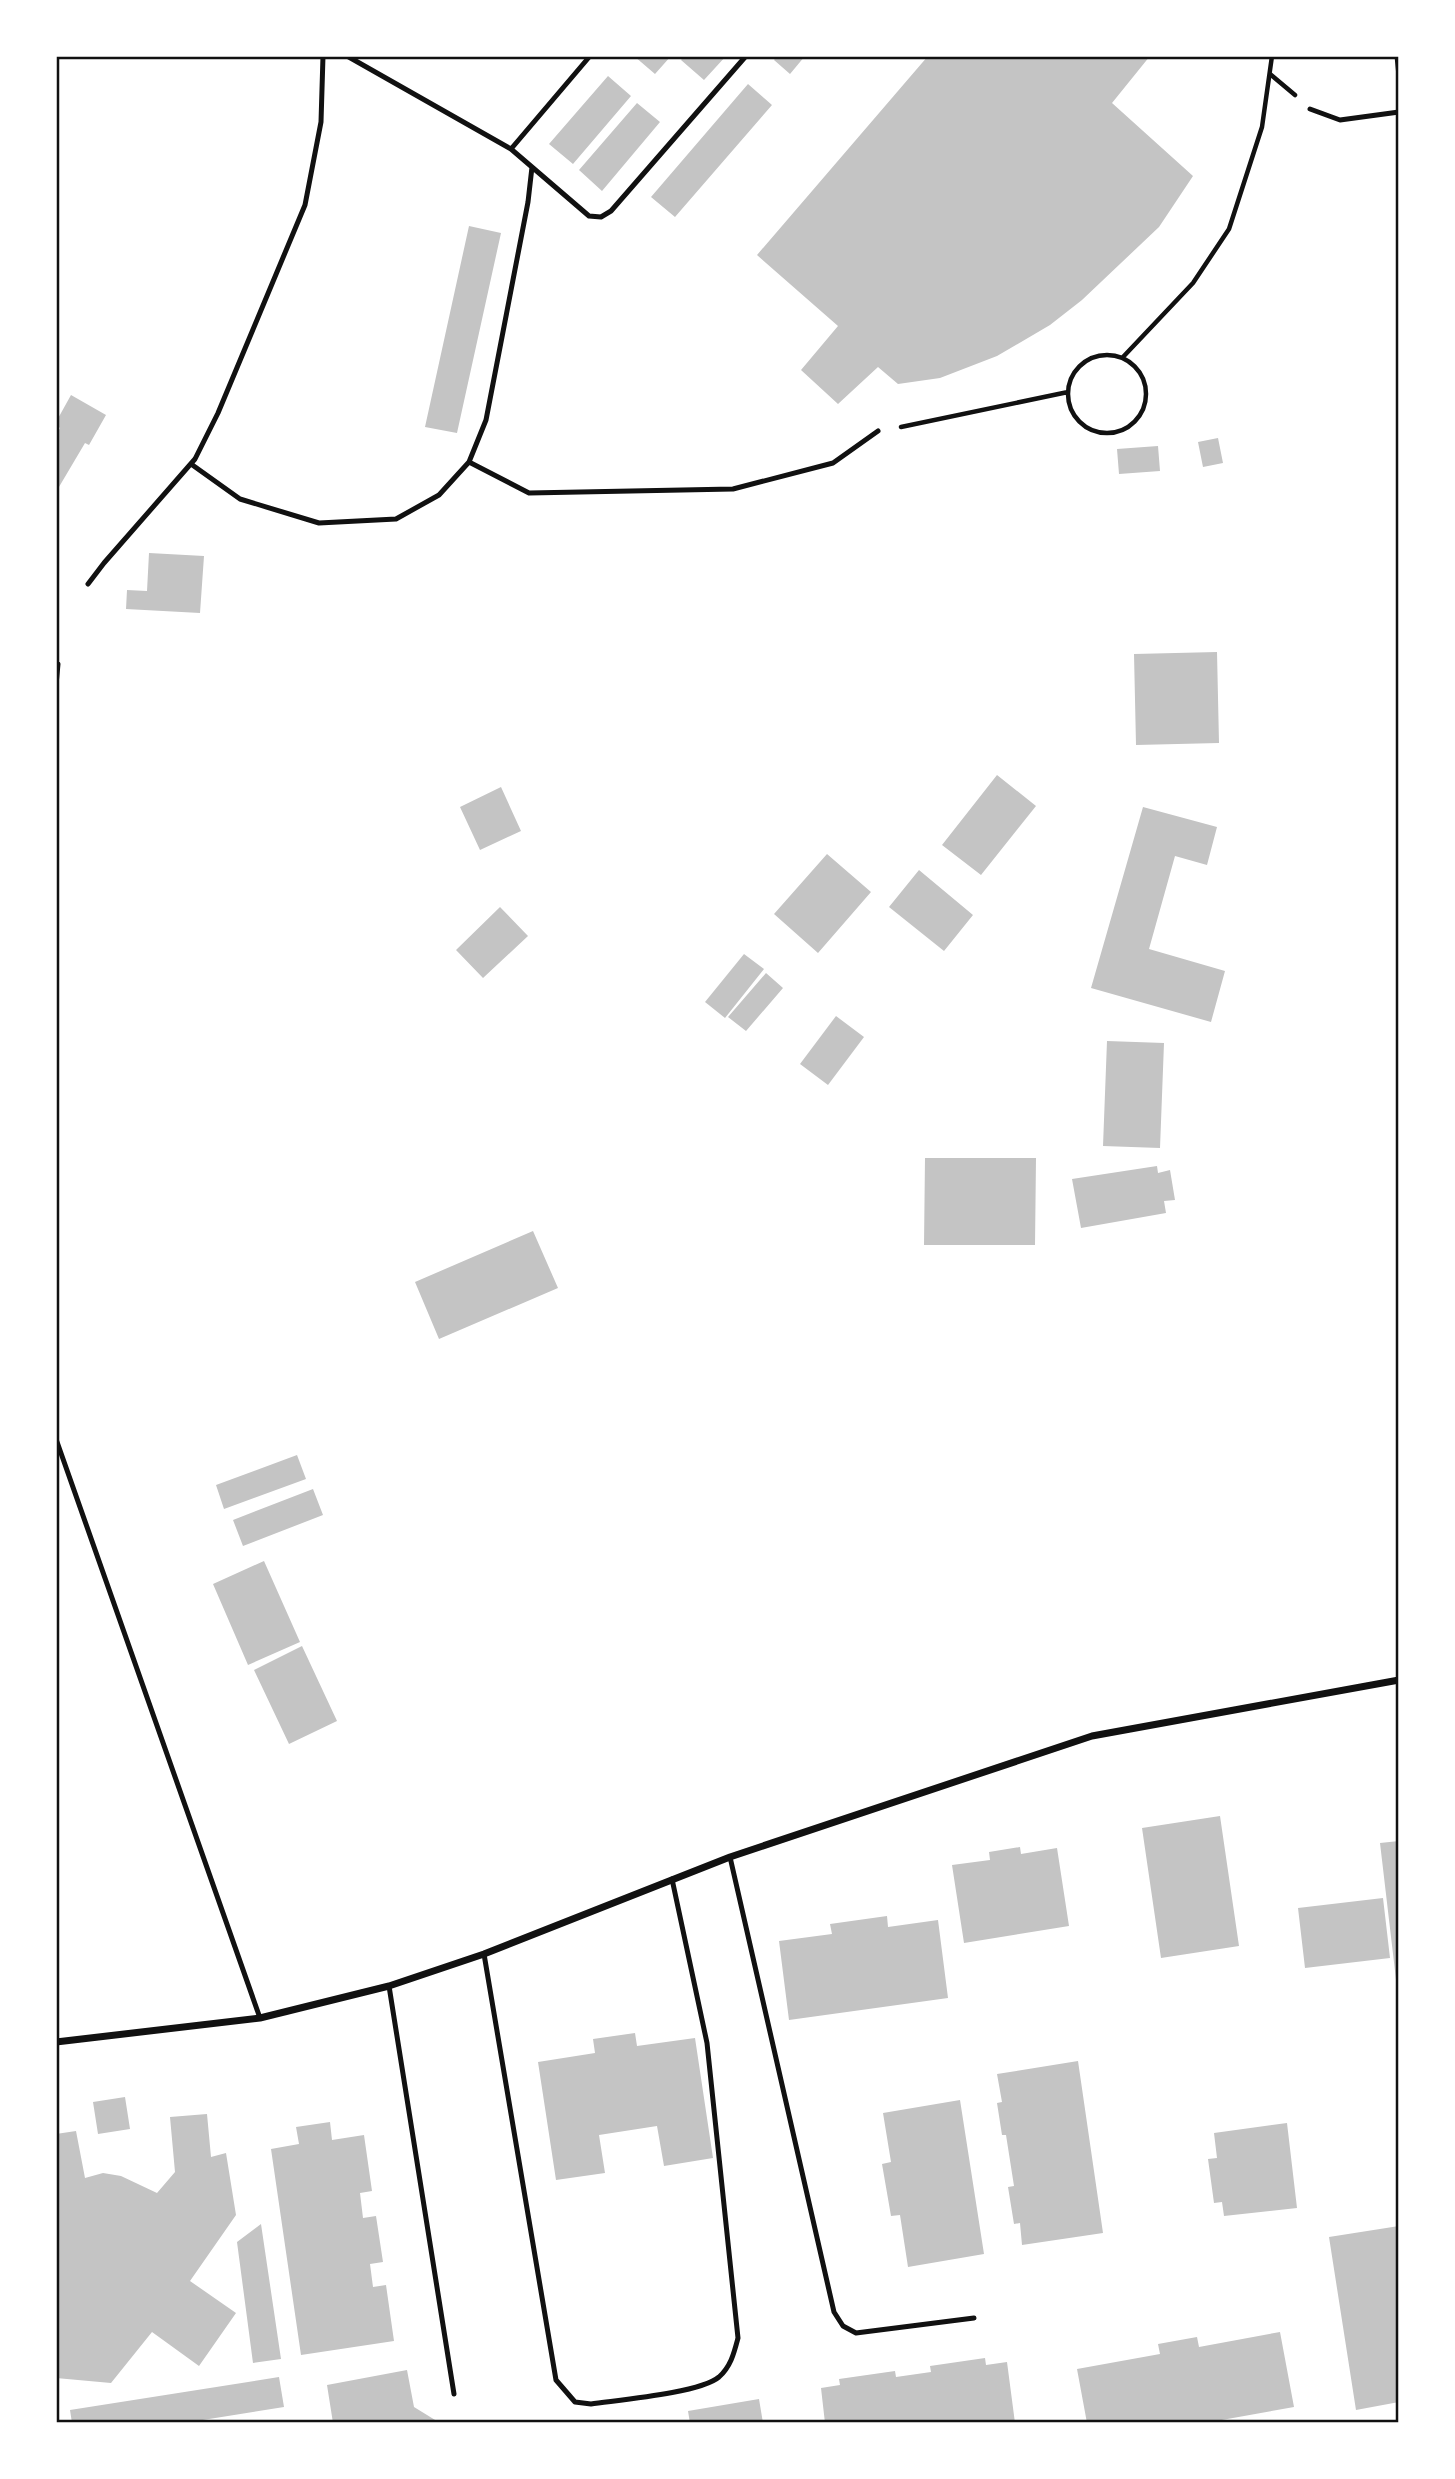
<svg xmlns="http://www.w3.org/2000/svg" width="1455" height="2479" viewBox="0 0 1455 2479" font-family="Figtree,sans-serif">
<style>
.building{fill:#c4c4c4}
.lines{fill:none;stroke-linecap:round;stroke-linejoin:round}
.path{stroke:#111;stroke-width:4.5}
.service{stroke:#111;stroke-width:5}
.minor{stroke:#111;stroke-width:7}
.neatline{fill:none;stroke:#111;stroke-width:2.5}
</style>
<rect width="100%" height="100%" fill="#fff"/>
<!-- building -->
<path class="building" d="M 634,56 L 671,56 L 655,74 Z
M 684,56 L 726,56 L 704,80 L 681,60 Z
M 777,56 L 805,56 L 790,74 L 774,60 Z
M 928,56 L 1150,56 L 1112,103 L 1193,176 L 1159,227 L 1082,300 L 1050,325 L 997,356 L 940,378 L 898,384 L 878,367 L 838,404 L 801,370 L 838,326 L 757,255 Z
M 608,76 L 631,96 L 573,164 L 549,144 Z
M 748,84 L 772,105 L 675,217 L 651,197 Z
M 637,103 L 660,122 L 602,191 L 579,170 Z
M 469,226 L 501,233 L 457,433 L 425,427 Z
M 71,395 L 106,415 L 89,445 L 85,443 L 56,492 L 56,436 L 60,428 L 56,425 L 56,422 Z
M 1218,438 L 1223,463 L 1203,467 L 1198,442 Z
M 1158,446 L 1160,471 L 1119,474 L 1117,449 Z
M 149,553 L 204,556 L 200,613 L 126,609 L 127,590 L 147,591 Z
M 1217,652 L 1219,743 L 1136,745 L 1134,654 Z
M 997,775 L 1036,806 L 981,875 L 942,845 Z
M 501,787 L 521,831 L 480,850 L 460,807 Z
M 1143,807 L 1217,827 L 1207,865 L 1175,856 L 1149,949 L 1225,971 L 1211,1022 L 1091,988 Z
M 827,854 L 871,892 L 818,953 L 774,914 Z
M 919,870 L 973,915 L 944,951 L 889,907 Z
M 500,907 L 528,936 L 483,978 L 456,950 Z
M 744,954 L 764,969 L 725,1018 L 705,1002 Z
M 766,973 L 783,988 L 746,1031 L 728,1017 Z
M 836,1016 L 864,1037 L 828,1085 L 800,1064 Z
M 1107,1041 L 1164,1043 L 1160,1148 L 1103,1146 Z
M 925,1158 L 1036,1158 L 1035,1245 L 924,1245 Z
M 1157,1166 L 1158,1173 L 1170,1170 L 1175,1200 L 1164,1201 L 1166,1213 L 1081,1228 L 1072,1179 Z
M 533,1231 L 558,1288 L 439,1339 L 415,1282 Z
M 297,1455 L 306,1479 L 224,1509 L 216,1485 Z
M 313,1489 L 323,1515 L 243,1546 L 233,1520 Z
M 264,1561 L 300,1642 L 248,1665 L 213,1584 Z
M 302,1646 L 337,1721 L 289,1744 L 254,1670 Z
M 1220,1816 L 1239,1946 L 1161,1958 L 1142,1828 Z
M 1399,1841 L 1399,1988 L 1397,1988 L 1380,1843 Z
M 1020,1847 L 1021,1854 L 1057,1848 L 1069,1926 L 964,1943 L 952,1865 L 990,1860 L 989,1852 Z
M 1383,1898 L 1390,1958 L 1305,1968 L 1298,1908 Z
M 887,1916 L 888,1927 L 938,1920 L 948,1998 L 789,2020 L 779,1941 L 832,1934 L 830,1924 Z
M 635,2033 L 637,2046 L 695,2038 L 713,2158 L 664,2166 L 657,2126 L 599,2135 L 605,2173 L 556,2180 L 538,2062 L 595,2053 L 593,2039 Z
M 1078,2061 L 1103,2233 L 1022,2245 L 1020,2223 L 1014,2224 L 1008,2187 L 1014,2186 L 1006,2135 L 1002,2135 L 997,2103 L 1002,2102 L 997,2074 Z
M 125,2097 L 130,2129 L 98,2134 L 93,2102 Z
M 960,2100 L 984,2254 L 908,2267 L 900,2215 L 891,2216 L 882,2164 L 891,2162 L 883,2113 Z
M 207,2114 L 211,2157 L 226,2153 L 236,2215 L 190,2281 L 236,2313 L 199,2366 L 152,2332 L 111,2383 L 56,2378 L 56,2134 L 76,2131 L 85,2178 L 103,2173 L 121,2176 L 157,2193 L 175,2172 L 170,2117 Z
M 330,2122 L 332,2140 L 364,2135 L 372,2191 L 360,2193 L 363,2218 L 376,2216 L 383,2262 L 370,2264 L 373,2287 L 386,2285 L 394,2341 L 301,2355 L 271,2149 L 299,2144 L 296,2127 Z
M 1287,2123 L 1297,2208 L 1224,2216 L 1222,2202 L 1214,2203 L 1208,2159 L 1217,2158 L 1214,2133 Z
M 261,2224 L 281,2359 L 253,2363 L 237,2242 Z
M 1399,2226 L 1399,2402 L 1356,2410 L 1329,2237 Z
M 1280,2332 L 1294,2407 L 1205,2423 L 1087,2423 L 1077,2369 L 1160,2354 L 1158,2344 L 1197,2337 L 1199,2347 Z
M 985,2358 L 986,2365 L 1007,2362 L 1015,2423 L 825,2423 L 821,2388 L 840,2385 L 839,2379 L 895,2371 L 896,2377 L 931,2372 L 930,2366 Z
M 407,2370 L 414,2407 L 440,2423 L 333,2423 L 327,2385 Z
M 279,2377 L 284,2407 L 184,2423 L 72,2423 L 70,2410 Z
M 759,2399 L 763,2423 L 690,2423 L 688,2411 Z"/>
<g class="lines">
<!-- path -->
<path class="path" d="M 1270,74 L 1295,95
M1068 394a39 39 0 1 1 78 0a39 39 0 1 1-78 0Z
M 1123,357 L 1193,283 L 1229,229 L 1262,127 L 1272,56
M 901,427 L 1068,392"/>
<!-- service -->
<path class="service" d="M 347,56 L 511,149 L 589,216 L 601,217 L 611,211 L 746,56
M 1397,56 L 1399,76
M 1310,109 L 1340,120 L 1399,112
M 511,149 L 590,56
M 469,462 L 529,493 L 733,489 L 833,463 L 878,431
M 191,464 L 240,499 L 319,523 L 396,519 L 439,495 L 469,462 L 486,420 L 528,202 L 532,167
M 88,584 L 104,563 L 195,459 L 218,413 L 305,205 L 321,122 L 323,56
M 56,685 L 58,664
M 56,1439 L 260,2018
M 730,1857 L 834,2312 L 843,2326 L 856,2333 L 974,2318
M 484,1954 L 556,2380 L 575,2402 L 591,2404 C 618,2400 700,2393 719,2377 C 731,2366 734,2353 738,2338 L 707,2043 L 672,1879
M 389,1986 L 454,2394"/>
<!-- minor -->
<path class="minor" d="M 56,2042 L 260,2018 L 389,1986 L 484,1954 L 730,1857 L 1092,1736 L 1399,1680"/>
</g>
<!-- border -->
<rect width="1455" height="2479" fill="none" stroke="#ffffff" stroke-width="116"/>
<rect x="58" y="58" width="1339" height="2363" class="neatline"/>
</svg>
